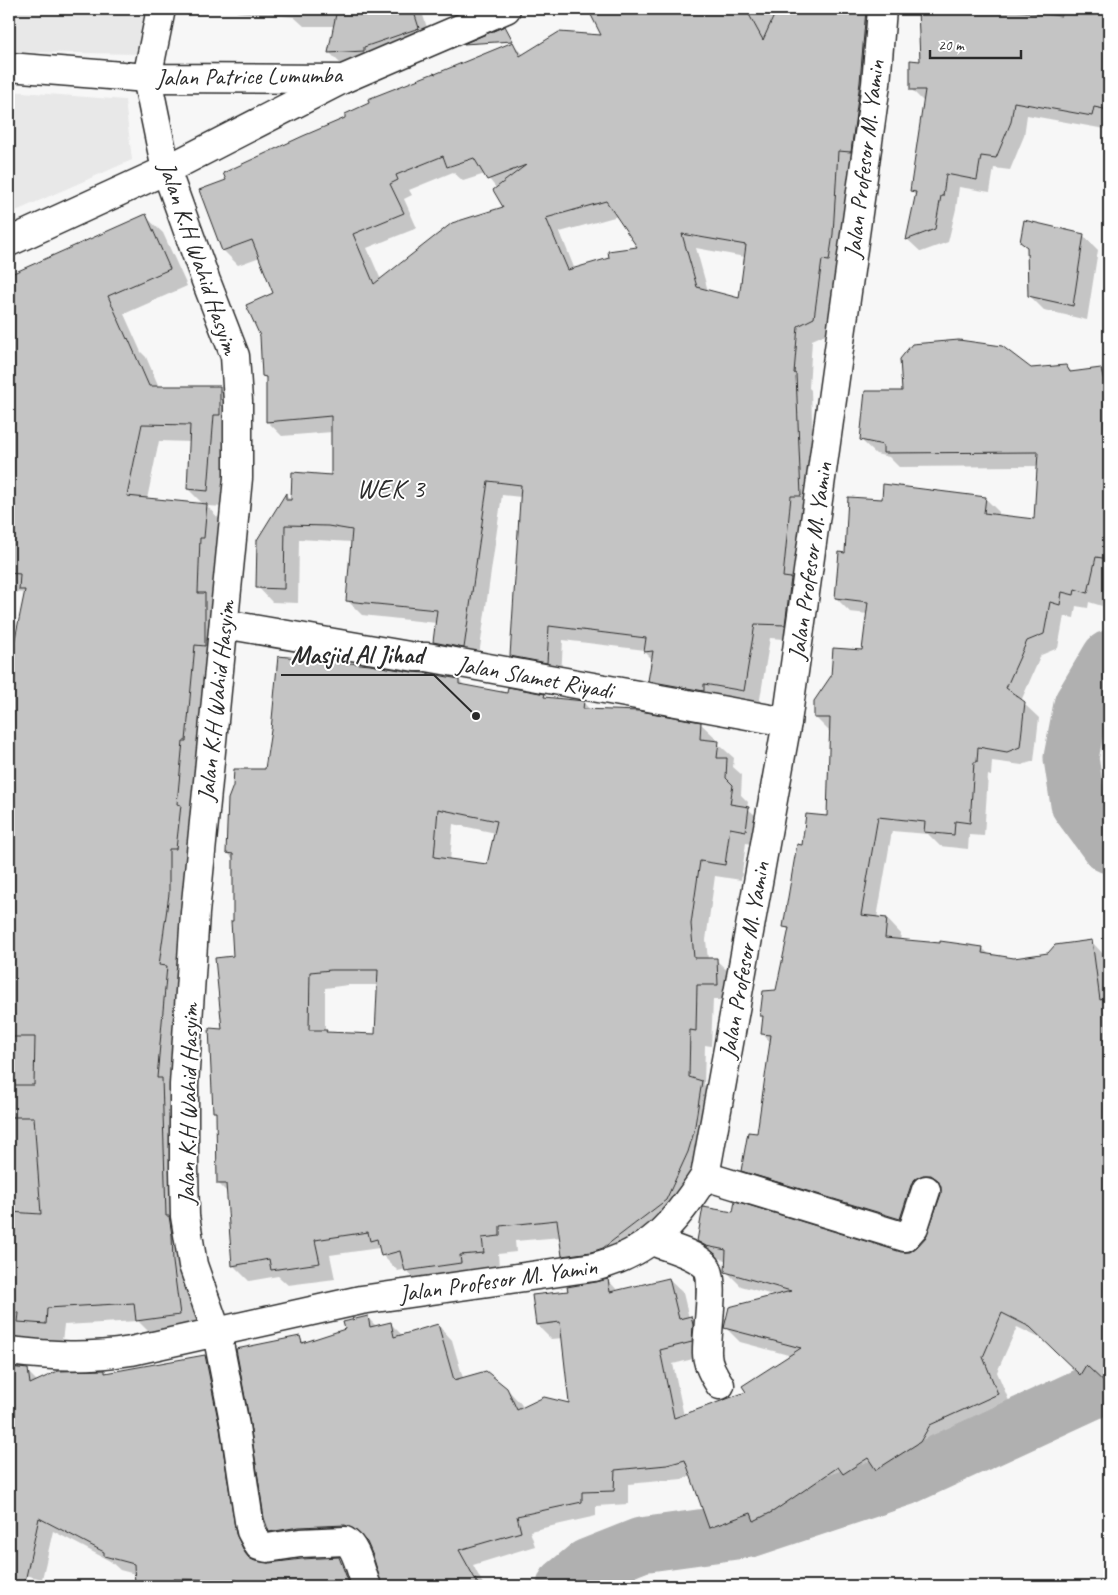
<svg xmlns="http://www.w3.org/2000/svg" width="1118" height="1595" viewBox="0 0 1118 1595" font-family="Caveat,sans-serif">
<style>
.built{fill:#e8e8e8}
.shadow{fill:#0003;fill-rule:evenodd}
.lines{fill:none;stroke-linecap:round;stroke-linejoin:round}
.river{stroke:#b0b0b0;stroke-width:55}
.building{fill:#c4c4c4;stroke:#2b2b2b;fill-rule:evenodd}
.minor-casing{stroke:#2b2b2b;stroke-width:31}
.tertiary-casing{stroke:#2b2b2b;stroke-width:31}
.secondary-casing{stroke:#2b2b2b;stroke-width:31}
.minor{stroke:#fff;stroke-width:28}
.tertiary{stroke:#fff;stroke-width:28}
.secondary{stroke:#fff;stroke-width:28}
.labels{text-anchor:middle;stroke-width:4;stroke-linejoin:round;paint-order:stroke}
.street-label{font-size:24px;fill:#2b2b2b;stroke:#fff}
.quarter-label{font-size:26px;letter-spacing:1px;fill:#2b2b2b;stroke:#fff}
.leader{fill:none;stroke:#2b2b2b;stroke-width:2}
.callout-dot{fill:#2b2b2b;stroke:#fff;stroke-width:2}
.callout-label{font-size:25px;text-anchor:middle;font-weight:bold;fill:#2b2b2b;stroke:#fff;stroke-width:4;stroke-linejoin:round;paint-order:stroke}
</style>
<rect width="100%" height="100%" fill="#f7f7f7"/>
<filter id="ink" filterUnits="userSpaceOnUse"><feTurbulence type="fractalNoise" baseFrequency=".02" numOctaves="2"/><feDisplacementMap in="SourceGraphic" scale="10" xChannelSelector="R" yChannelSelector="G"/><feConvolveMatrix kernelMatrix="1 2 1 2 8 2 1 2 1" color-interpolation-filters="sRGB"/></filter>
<g filter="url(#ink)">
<!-- built -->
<path class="built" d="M 9,9 L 153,9 L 143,54 L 9,52 Z
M 9,91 L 125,100 L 132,160 L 9,214 Z"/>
<!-- shadow -->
<path class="shadow" d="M 234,9 L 421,9 L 431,40 L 342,65 L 330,53 L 335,26 L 304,26 L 294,17 L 237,12 Z
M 590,9 L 873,9 L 828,333 L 812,340 L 809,388 L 811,390 L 815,510 L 799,640 L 770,638 L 759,705 L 664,695 L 649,681 L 653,660 L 645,652 L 645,650 L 563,640 L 561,677 L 526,670 L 511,656 L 521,497 L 502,495 L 478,662 L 449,656 L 434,642 L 437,623 L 362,615 L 347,600 L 352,542 L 299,539 L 298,603 L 272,602 L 258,587 L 286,495 L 292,501 L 332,476 L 332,432 L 282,436 L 267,421 L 268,380 L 263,376 L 275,293 L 260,257 L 238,265 L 223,250 L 228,180 L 346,119 L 435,76 L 512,43 L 524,55 L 603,36 ZM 453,172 L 463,181 L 485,174 L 497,189 L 505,207 L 381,280 L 367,248 L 417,228 L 404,199 L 412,195 L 409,190 ZM 618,216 L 639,248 L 575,270 L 560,232 ZM 696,248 L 745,257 L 740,300 L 708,291 Z
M 947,9 L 1109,9 L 1109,120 L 1107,120 L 1105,129 L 1027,115 L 1024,136 L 1010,170 L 994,168 L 990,192 L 959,187 L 956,209 L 948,242 L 921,252 L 907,239 L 916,196 L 911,191 L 925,103 L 912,90 L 922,62 L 945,36 Z
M 145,216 L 163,233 L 187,286 L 124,314 L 141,352 L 146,357 L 159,387 L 219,387 L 237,405 L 225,507 L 207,506 L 223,523 L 193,866 L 186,865 L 186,912 L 177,977 L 184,984 L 190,1280 L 197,1332 L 155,1338 L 138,1321 L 64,1325 L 62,1341 L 9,1337 L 9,673 L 25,593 L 9,592 L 9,276 ZM 159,441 L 191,442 L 188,489 L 204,505 L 147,499 Z
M 1083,235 L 1098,250 L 1087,320 L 1044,310 L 1029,295 L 1029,249 L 1021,242 Z
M 1066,366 L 1073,373 L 1101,370 L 1109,378 L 1109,573 L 1102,606 L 1089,602 L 1088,608 L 1076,606 L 1074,618 L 1064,616 L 1058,648 L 1041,655 L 1021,701 L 1039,718 L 1034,761 L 1022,765 L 992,761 L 991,776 L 988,775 L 984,836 L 969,835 L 968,849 L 940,846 L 928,834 L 892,831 L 877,918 L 887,919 L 901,934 L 900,941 L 982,948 L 990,955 L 1014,959 L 1049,955 L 1091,941 L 1105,956 L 1109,982 L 1109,1329 L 1107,1329 L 1109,1331 L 1109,1386 L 1101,1378 L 1094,1388 L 1046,1341 L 1017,1327 L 997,1372 L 1012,1408 L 945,1439 L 934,1456 L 891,1484 L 880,1473 L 858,1488 L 852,1481 L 789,1525 L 769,1534 L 763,1528 L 724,1541 L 710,1527 L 692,1476 L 682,1479 L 628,1484 L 628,1504 L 596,1506 L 596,1516 L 530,1531 L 535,1546 L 473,1565 L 484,1586 L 383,1586 L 383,1580 L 368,1541 L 359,1539 L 285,1546 L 270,1531 L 299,1337 L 305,1343 L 346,1329 L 367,1317 L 377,1327 L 391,1324 L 403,1336 L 438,1325 L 452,1340 L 463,1378 L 507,1389 L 521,1404 L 523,1408 L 571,1405 L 563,1338 L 551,1339 L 537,1325 L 533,1296 L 569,1292 L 608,1280 L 618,1291 L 668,1279 L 683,1293 L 689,1318 L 691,1318 L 705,1332 L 705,1356 L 673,1364 L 684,1416 L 748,1393 L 792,1356 L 740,1342 L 725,1327 L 776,1296 L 741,1286 L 727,1272 L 727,1261 L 712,1255 L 698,1241 L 909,1253 L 917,1248 L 930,1232 L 942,1195 L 942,1189 L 938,1188 L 914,1233 L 756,1184 L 742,1170 L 758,1134 L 771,1043 L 762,1033 L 764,1018 L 761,1015 L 777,992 L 789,931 L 785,926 L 803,846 L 828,818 L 830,732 L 815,717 L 863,652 L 868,614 L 850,612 L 836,598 L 846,554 L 884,501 L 985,498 L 999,512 L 999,516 L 1035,521 L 1038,466 L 899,467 L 889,457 L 876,454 L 861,440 L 903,392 L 1031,370 Z
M 459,680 L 465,686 L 508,694 L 544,695 L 547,698 L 583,702 L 591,711 L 701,724 L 717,739 L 716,742 L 734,758 L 733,767 L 742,775 L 741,795 L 748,802 L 747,808 L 765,824 L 761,846 L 746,843 L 741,880 L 715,876 L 706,940 L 708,960 L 716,960 L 732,975 L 734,1000 L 713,1000 L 711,1046 L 705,1045 L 704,1085 L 717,1098 L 682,1216 L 579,1271 L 563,1255 L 561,1237 L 515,1241 L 516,1252 L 498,1254 L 499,1268 L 422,1287 L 406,1269 L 398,1271 L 382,1255 L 379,1248 L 330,1255 L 335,1279 L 288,1285 L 278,1276 L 249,1281 L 233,1265 L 228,1193 L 218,1183 L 218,1115 L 214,1111 L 223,1030 L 234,957 L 234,860 L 227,852 L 266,770 ZM 453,824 L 496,833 L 488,866 L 450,861 ZM 348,985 L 378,985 L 376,1035 L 329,1034 L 325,1031 L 325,988 Z
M 205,1356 L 219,1370 L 251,1553 L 256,1562 L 305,1576 L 306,1586 L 136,1586 L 135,1574 L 120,1570 L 110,1561 L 53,1531 L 42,1579 L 9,1571 L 9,1373 L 27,1371 L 38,1382 L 104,1371 L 107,1374 Z
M 339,1558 L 353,1573 L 358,1586 L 316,1586 L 308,1560 Z"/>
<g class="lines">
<!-- river -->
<path class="river" d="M 1109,658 L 1081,705 L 1071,758 L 1078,804 L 1109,846
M 564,1586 L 588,1566 L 641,1545 L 750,1530 L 903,1479 L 1109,1384"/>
</g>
<!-- building -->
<path class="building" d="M 337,9 L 413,9 L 419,28 L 364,47 L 364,51 L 328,53 Z
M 588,9 L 746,9 L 763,40 L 777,9 L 866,9 L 860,82 L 851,152 L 838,151 L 833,234 L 829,261 L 822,260 L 814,318 L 798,326 L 794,373 L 796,374 L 801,496 L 791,496 L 783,577 L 791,578 L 785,625 L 755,624 L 744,691 L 704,684 L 704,691 L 648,681 L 653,651 L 644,652 L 646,638 L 549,626 L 547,663 L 510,656 L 521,485 L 488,481 L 464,648 L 433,642 L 437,610 L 346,601 L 352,530 L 328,526 L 285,525 L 284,589 L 256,588 L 257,540 L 286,493 L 286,500 L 291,500 L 292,472 L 331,475 L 331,416 L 266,422 L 266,377 L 262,376 L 260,336 L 246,305 L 273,293 L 252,240 L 222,251 L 199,190 L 226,180 L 223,173 L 303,136 L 345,118 L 345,114 L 369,103 L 368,99 L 434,73 L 435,74 L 513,42 L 520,56 L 559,32 L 601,35 ZM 443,156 L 447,167 L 474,158 L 487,180 L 526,165 L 493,190 L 503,207 L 452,223 L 374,284 L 353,234 L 404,213 L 390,184 L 398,180 L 396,175 ZM 606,201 L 637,247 L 608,251 L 609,258 L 568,270 L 546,218 ZM 682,234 L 746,245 L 739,298 L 697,287 Z
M 918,9 L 1005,9 L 1061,16 L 1061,9 L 1109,9 L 1109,110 L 1094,107 L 1092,116 L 1014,102 L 1011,122 L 996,158 L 981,156 L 977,180 L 946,174 L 943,196 L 941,196 L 935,229 L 906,240 L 916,192 L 910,191 L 925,90 L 910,90 L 910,60 L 920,61 Z
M 505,26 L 513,41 L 463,44 Z
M 146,214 L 170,269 L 108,296 L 127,339 L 128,338 L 149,386 L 220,386 L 220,415 L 214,415 L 208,491 L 187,489 L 190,425 L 142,424 L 127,496 L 207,504 L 204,538 L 200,538 L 198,593 L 205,593 L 205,646 L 195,645 L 186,741 L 183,741 L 177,804 L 181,805 L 176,849 L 169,849 L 169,894 L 159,965 L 167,966 L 157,1078 L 162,1078 L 166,1216 L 169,1216 L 172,1235 L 173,1262 L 180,1315 L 136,1321 L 134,1303 L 47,1308 L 46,1324 L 18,1322 L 19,1313 L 9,1312 L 9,1212 L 41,1214 L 34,1117 L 11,1117 L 10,1085 L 34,1085 L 35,1037 L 9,1037 L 9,668 L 25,590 L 19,590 L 20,574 L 9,573 L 9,275 Z
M 1024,220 L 1084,234 L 1073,306 L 1028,296 L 1027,247 L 1020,242 Z
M 959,340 L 1002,346 L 1031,368 L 1066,365 L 1070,372 L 1101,368 L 1107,395 L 1107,464 L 1109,465 L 1109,559 L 1096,557 L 1088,593 L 1075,589 L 1074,595 L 1062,592 L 1060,605 L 1050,602 L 1044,634 L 1027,641 L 1006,688 L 1025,702 L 1020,747 L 1007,752 L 978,747 L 977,762 L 974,762 L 970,823 L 955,821 L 954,835 L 924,832 L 925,822 L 878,817 L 861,915 L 887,918 L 885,938 L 940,943 L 940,941 L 983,947 L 982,953 L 1014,958 L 1048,953 L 1055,945 L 1092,940 L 1100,1000 L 1109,997 L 1109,1387 L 1086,1365 L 1080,1375 L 1030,1327 L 1002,1313 L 983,1357 L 998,1394 L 930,1425 L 920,1442 L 876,1470 L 868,1458 L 843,1474 L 838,1467 L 774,1511 L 754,1521 L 751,1513 L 709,1528 L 685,1460 L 667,1465 L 615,1470 L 614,1491 L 582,1492 L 582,1502 L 517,1516 L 521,1532 L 459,1550 L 479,1586 L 382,1586 L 373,1556 L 367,1542 L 354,1529 L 345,1525 L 299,1527 L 269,1532 L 264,1518 L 250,1424 L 236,1349 L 300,1336 L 302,1343 L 345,1329 L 343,1322 L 368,1316 L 370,1327 L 391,1322 L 394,1337 L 438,1324 L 454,1380 L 486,1371 L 507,1388 L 517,1410 L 544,1397 L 569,1403 L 560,1322 L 536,1325 L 532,1295 L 568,1291 L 567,1287 L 596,1282 L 608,1279 L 610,1292 L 669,1278 L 679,1319 L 691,1316 L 693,1325 L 692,1342 L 660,1350 L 674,1418 L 746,1392 L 742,1386 L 801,1348 L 724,1328 L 729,1307 L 791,1291 L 725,1272 L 726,1250 L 706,1246 L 697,1241 L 703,1207 L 733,1212 L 735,1201 L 901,1252 L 910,1252 L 917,1247 L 926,1237 L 941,1194 L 941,1187 L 938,1180 L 931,1175 L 923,1175 L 915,1179 L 911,1185 L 900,1219 L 741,1171 L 748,1132 L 757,1133 L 771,1035 L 761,1034 L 763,1016 L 760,1016 L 763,991 L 776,990 L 789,928 L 783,927 L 797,844 L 802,845 L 806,814 L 827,816 L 830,718 L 814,718 L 814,701 L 831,676 L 833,648 L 862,650 L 868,602 L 835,598 L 839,552 L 845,553 L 848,497 L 882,499 L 883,484 L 986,497 L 984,513 L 1034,519 L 1038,452 L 883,453 L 883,445 L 860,440 L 865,391 L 902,391 L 900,359 L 912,344 Z
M 278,656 L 370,665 L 412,672 L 426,673 L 459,679 L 459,684 L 507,693 L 508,687 L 545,694 L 544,697 L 584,701 L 583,709 L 640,711 L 701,722 L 700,739 L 719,741 L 717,758 L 727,758 L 726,778 L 733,785 L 730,804 L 749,807 L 746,831 L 730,828 L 725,865 L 700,861 L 691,924 L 694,958 L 717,958 L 718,985 L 697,985 L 696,1031 L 690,1030 L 689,1077 L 702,1081 L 694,1132 L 688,1152 L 666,1200 L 603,1248 L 591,1252 L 562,1256 L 557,1220 L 500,1226 L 500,1236 L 482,1238 L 484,1253 L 460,1255 L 461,1263 L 405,1271 L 400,1251 L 381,1256 L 377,1239 L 370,1241 L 368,1232 L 315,1240 L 320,1263 L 271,1270 L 269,1259 L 232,1266 L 226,1184 L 217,1184 L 216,1112 L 213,1112 L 209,1028 L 222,1029 L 215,958 L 233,956 L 231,921 L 233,921 L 233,854 L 226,853 L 228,799 L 233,786 L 234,769 L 265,769 L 271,730 ZM 438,809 L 497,821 L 487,864 L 434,857 ZM 331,970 L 378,970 L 375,1034 L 326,1032 L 327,1030 L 309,1030 L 310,972 Z
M 205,1355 L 220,1429 L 236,1534 L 245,1553 L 249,1558 L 255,1561 L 269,1563 L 302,1559 L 339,1557 L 350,1586 L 239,1586 L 237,1580 L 174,1579 L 174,1586 L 135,1586 L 134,1564 L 104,1556 L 104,1552 L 39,1518 L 24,1586 L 9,1586 L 9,1367 L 28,1369 L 30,1384 L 58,1371 L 105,1370 L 105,1373 Z"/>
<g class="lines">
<!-- minor casing -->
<g class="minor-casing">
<path id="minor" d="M 147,78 L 166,170 L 206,281 L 235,356 L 238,401 L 238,478 L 195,913 L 184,1085 L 184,1170 L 185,1216 L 193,1265 L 217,1333 L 235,1426 L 249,1521 L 251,1531 L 259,1546 L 267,1548 L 300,1543 L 345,1541 C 357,1547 361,1574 367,1586
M 9,242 L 166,170 L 343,79
M 224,624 L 415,657 L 427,657 L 787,722
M 705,1176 L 905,1237 L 914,1227 L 926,1190
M 652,1241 C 667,1247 693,1253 705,1265 C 717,1276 706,1335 707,1353 C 707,1364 714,1376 720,1385"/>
</g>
<!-- tertiary casing -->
<g class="tertiary-casing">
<path id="tertiary" d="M 9,67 L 147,78 L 343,79 L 506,9
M 147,78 L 161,9"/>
</g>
<!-- secondary casing -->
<g class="secondary-casing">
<path id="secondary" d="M 9,1351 C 52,1356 87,1358 131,1351 L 361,1300 L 594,1267 C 651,1252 673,1225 705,1176 L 787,722 L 876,84 L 882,9"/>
</g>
<!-- minor -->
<use href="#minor" class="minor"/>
<!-- tertiary -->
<use href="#tertiary" class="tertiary"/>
<!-- secondary -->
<use href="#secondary" class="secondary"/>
</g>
</g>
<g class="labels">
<!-- street labels -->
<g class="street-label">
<text transform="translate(249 76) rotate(-1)" y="8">Jalan Patrice Lumumba</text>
<text transform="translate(864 159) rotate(-83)" y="8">Jalan Profesor M. Yamin</text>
<text transform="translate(199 258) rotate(71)" y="8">Jalan K.H Wahid Hasyim</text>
<text transform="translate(810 561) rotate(-82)" y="8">Jalan Profesor M. Yamin</text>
<text transform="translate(535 677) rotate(10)" y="8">Jalan Slamet Riyadi</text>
<text transform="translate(216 701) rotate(-84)" y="8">Jalan K.H Wahid Hasyim</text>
<text transform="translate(744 960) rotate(-80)" y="8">Jalan Profesor M. Yamin</text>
<text transform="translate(188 1104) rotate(-89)" y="8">Jalan K.H Wahid Hasyim</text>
<text transform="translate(498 1280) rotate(-8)" y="8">Jalan Profesor M. Yamin</text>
</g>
<!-- quarter labels -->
<g class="quarter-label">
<text x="391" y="497">WEK 3</text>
</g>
</g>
<!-- callouts -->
<path class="leader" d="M476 716L434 675H281"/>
<circle class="callout-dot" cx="476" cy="716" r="5"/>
<g class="callout-label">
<text x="357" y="663">Masjid Al Jihad</text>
</g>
<!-- margin -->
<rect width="1118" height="1595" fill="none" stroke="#fff" stroke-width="30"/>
<rect x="15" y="15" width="1088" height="1565" fill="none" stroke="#2b2b2b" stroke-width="2" filter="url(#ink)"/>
<!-- scale -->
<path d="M930 50v8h91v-8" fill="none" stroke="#2b2b2b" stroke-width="2.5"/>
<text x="938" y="50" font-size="15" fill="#2b2b2b" stroke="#ffffff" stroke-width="4" paint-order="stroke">20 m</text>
</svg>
